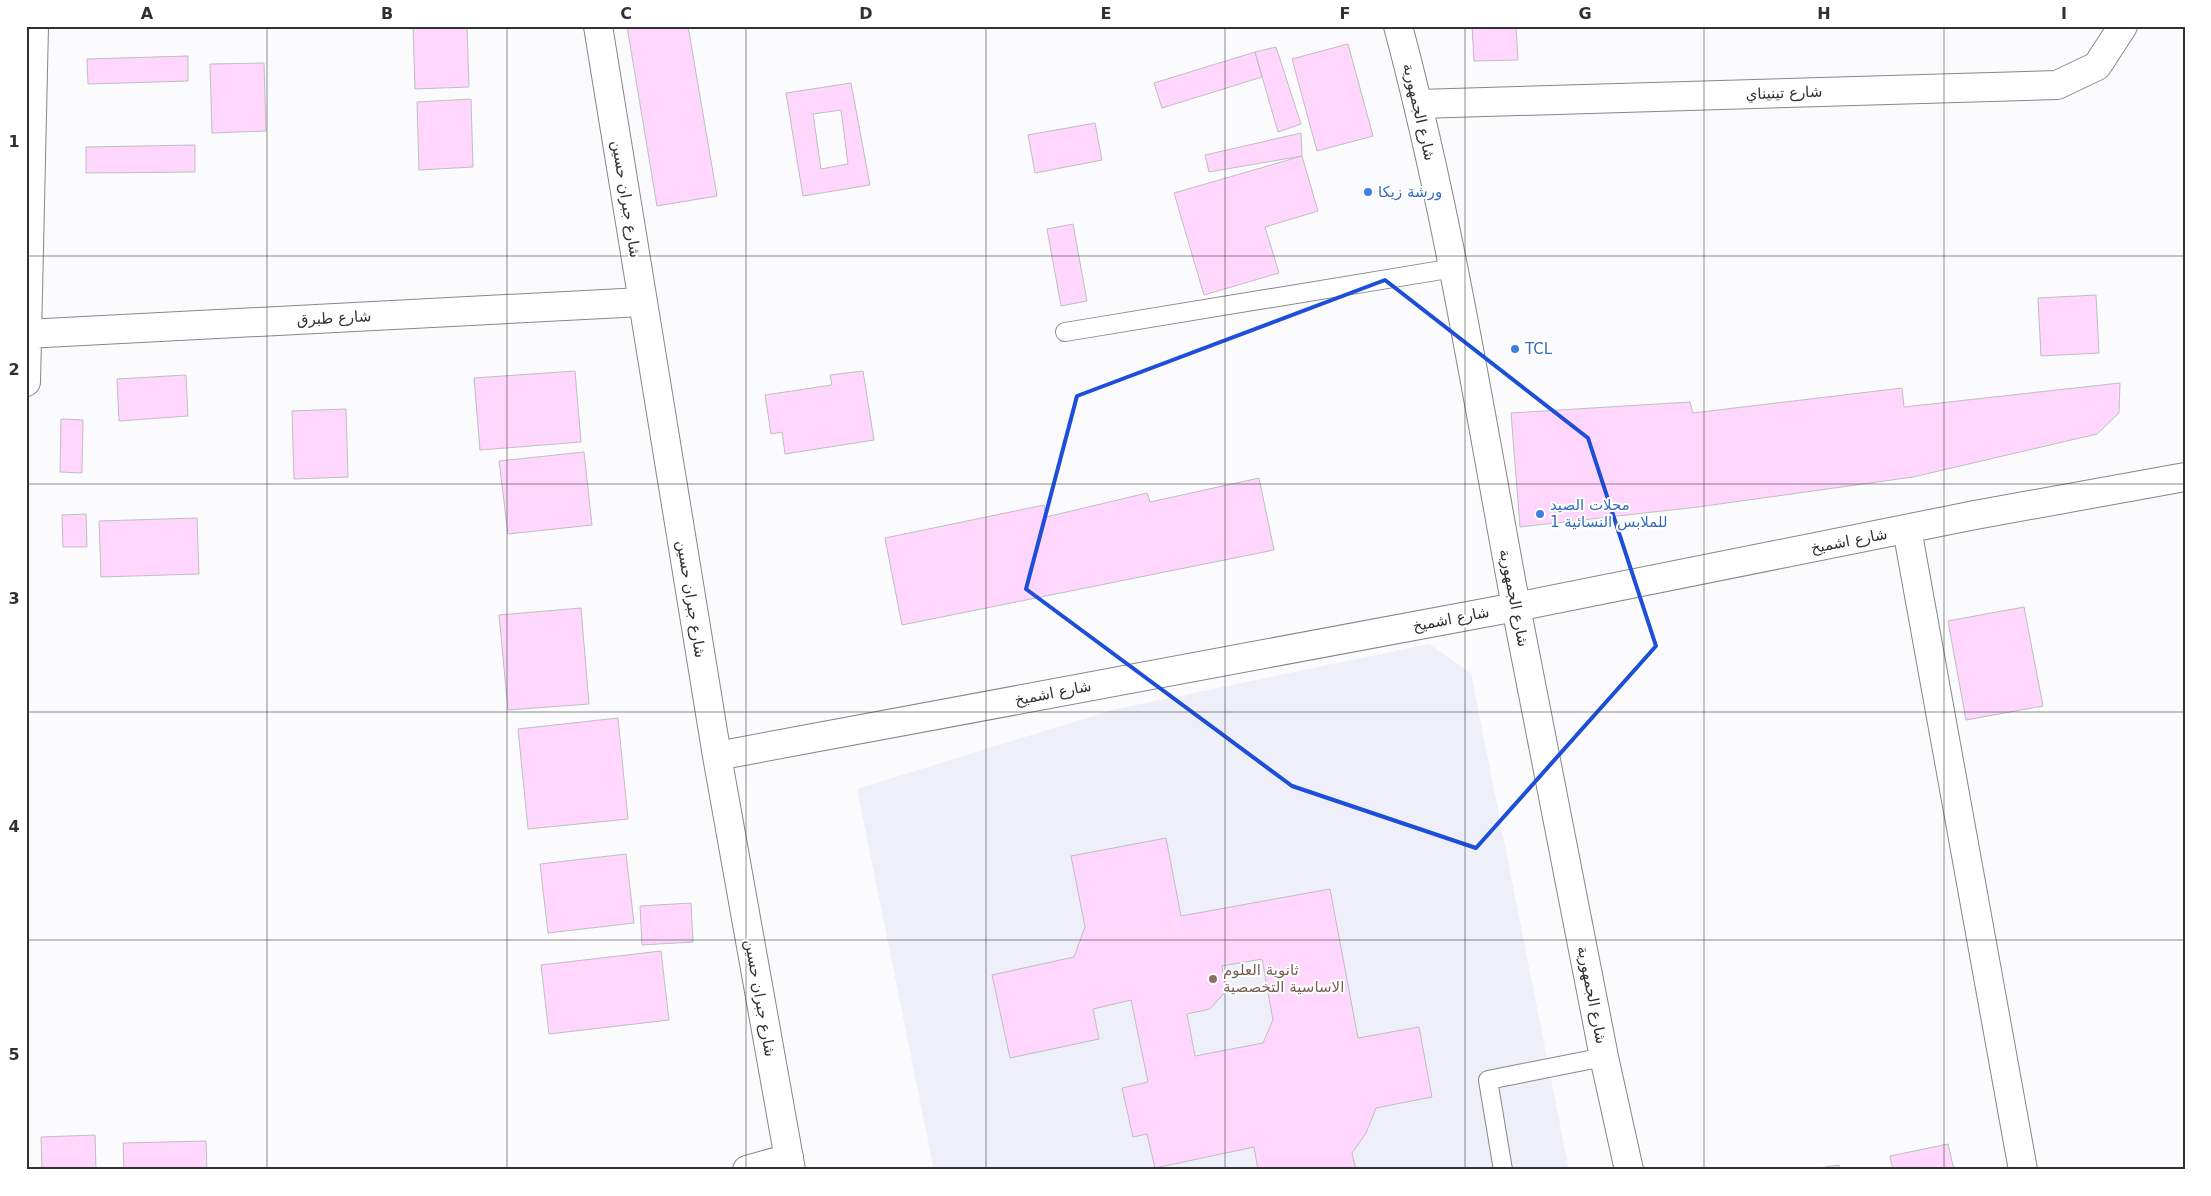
<svg xmlns="http://www.w3.org/2000/svg" width="2211" height="1196" viewBox="0 0 2211 1196" font-family="'DejaVu Sans','Noto Sans Arabic',sans-serif">
<style>
.built{fill:#eeeff8}
.building{fill:#ffd6fd;stroke:#c0bec0;fill-rule:evenodd}
.lines{fill:none;stroke-linecap:round;stroke-linejoin:round}
.lane-casing{stroke:#878789;stroke-width:20}
.street-casing{stroke:#878789;stroke-width:30}
.secondary-casing{stroke:#878789;stroke-width:30}
.lane{stroke:#fff;stroke-width:18}
.street{stroke:#fff;stroke-width:28}
.secondary{stroke:#fff;stroke-width:28}
.marked{fill:none;stroke:#1d4ed8;stroke-width:4;stroke-linejoin:round}
.grid{fill:none;stroke:#313132;stroke-width:1;stroke-opacity:0.55}
.shop-dot{fill:#3f7fe0;stroke:#fff;stroke-width:2}
.education-dot{fill:#8d6e63;stroke:#fff;stroke-width:2}
.labels{text-anchor:middle;stroke-width:4;stroke-linejoin:round;paint-order:stroke}
.street-label{font-size:15px;fill:#313132;stroke:#fff}
.shop-label{font-size:15px;fill:#366cbe;stroke:#fff;text-anchor:start}
.education-label{font-size:15px;fill:#785e54;stroke:#fff;text-anchor:start}
.neatline{fill:none;stroke:#313132;stroke-width:2}
.grid-label{font-size:16px;text-anchor:middle;font-weight:bold;fill:#313132}
</style>
<rect width="100%" height="100%" fill="#fbfbfd"/>
<!-- built -->
<path class="built" d="M 1429,644 L 1471,673 L 1569,1170 L 934,1170 L 857,789 L 1112,710 Z"/>
<!-- building -->
<path class="building" d="M 413,26 L 467,26 L 469,87 L 415,89 Z
M 627,26 L 688,26 L 717,196 L 657,206 Z
M 1472,26 L 1516,26 L 1518,60 L 1474,61 Z
M 1348,44 L 1373,136 L 1317,151 L 1292,59 Z
M 1276,47 L 1301,124 L 1278,132 L 1255,52 Z
M 1255,52 L 1262,77 L 1162,108 L 1154,83 Z
M 188,56 L 188,81 L 88,84 L 87,59 Z
M 264,63 L 266,131 L 212,133 L 210,64 Z
M 851,83 L 870,185 L 803,196 L 786,93 ZM 841,110 L 848,164 L 821,169 L 813,114 Z
M 471,99 L 473,167 L 419,170 L 417,102 Z
M 1095,123 L 1102,160 L 1035,173 L 1028,135 Z
M 1301,133 L 1302,156 L 1209,172 L 1205,155 Z
M 195,145 L 195,172 L 86,173 L 86,147 Z
M 1302,156 L 1318,211 L 1265,227 L 1279,273 L 1204,295 L 1174,193 Z
M 1073,224 L 1087,301 L 1061,306 L 1047,229 Z
M 2096,295 L 2099,353 L 2041,356 L 2038,298 Z
M 575,371 L 581,442 L 480,450 L 474,378 Z
M 863,371 L 874,440 L 785,454 L 782,432 L 771,434 L 765,395 L 832,385 L 830,375 Z
M 186,375 L 188,416 L 119,421 L 117,379 Z
M 2120,383 L 2119,413 L 2097,434 L 1913,477 L 1698,507 L 1520,527 L 1511,413 L 1690,402 L 1693,413 L 1902,388 L 1904,407 Z
M 346,409 L 348,477 L 294,479 L 292,411 Z
M 61,419 L 83,420 L 82,473 L 60,472 Z
M 584,452 L 592,525 L 508,534 L 499,461 Z
M 1259,478 L 1274,550 L 902,625 L 885,538 L 1044,505 L 1046,517 L 1147,493 L 1150,502 Z
M 86,514 L 87,547 L 63,547 L 62,515 Z
M 197,518 L 199,574 L 101,577 L 99,521 Z
M 2024,607 L 2043,706 L 1966,720 L 1948,621 Z
M 581,608 L 589,704 L 508,710 L 499,615 Z
M 618,718 L 628,819 L 528,829 L 518,729 Z
M 1166,838 L 1181,916 L 1330,889 L 1358,1038 L 1419,1027 L 1432,1097 L 1376,1108 L 1366,1133 L 1352,1153 L 1356,1170 L 1258,1170 L 1254,1147 L 1155,1168 L 1147,1134 L 1133,1137 L 1122,1088 L 1148,1082 L 1131,1000 L 1093,1009 L 1099,1039 L 1010,1058 L 992,975 L 1074,957 L 1085,927 L 1071,856 ZM 1262,959 L 1273,1020 L 1263,1043 L 1195,1056 L 1187,1014 L 1210,1009 L 1226,991 L 1222,966 Z
M 626,854 L 634,923 L 548,933 L 540,864 Z
M 691,903 L 693,942 L 642,945 L 640,906 Z
M 661,951 L 669,1020 L 549,1034 L 541,965 Z
M 95,1135 L 96,1170 L 42,1170 L 41,1137 Z
M 206,1141 L 207,1170 L 124,1170 L 123,1143 Z
M 1948,1144 L 1954,1170 L 1893,1170 L 1890,1156 Z
M 1839,1165 L 1840,1170 L 1811,1170 L 1812,1169 Z"/>
<g class="lines">
<!-- lane casing -->
<g class="lane-casing">
<path id="lane" d="M 1065,332 L 1454,268
M 1503,1170 L 1488,1080 L 1604,1057"/>
</g>
<!-- street casing -->
<g class="street-casing">
<path id="street" d="M 1419,104 L 2057,85 L 2097,66 L 2123,26
M 26,334 L 642,302
M 26,382 L 34,26
M 1907,529 L 2023,1170
M 1516,607 L 1604,1057 L 1629,1170
M 747,1170 L 789,1158"/>
</g>
<!-- secondary casing -->
<g class="secondary-casing">
<path id="secondary" d="M 598,26 L 717,756 L 791,1170
M 1398,26 C 1449,217 1480,413 1516,607
M 717,756 L 1516,607 L 1975,515 L 2185,477"/>
</g>
<!-- lane -->
<use href="#lane" class="lane"/>
<!-- street -->
<use href="#street" class="street"/>
<!-- secondary -->
<use href="#secondary" class="secondary"/>
</g>
<!-- marked area -->
<path class="marked" d="M 1385,280 L 1588,438 L 1656,646 L 1476,848 L 1292,786 L 1026,589 L 1077,396 Z"/>
<!-- grid -->
<path class="grid" d="M 267,26 L 267,1170M 507,26 L 507,1170M 746,26 L 746,1170M 986,26 L 986,1170M 1225,26 L 1225,1170M 1465,26 L 1465,1170M 1704,26 L 1704,1170M 1944,26 L 1944,1170M 26,256 L 2185,256M 26,484 L 2185,484M 26,712 L 2185,712M 26,940 L 2185,940"/>
<!-- markers -->
<g class="shop-dot">
<circle cx="1368" cy="192" r="5"/>
<circle cx="1515" cy="349" r="5"/>
<circle cx="1540" cy="514" r="5"/>
</g>
<circle class="education-dot" cx="1213" cy="979" r="5"/>
<g class="labels">
<!-- street labels -->
<g class="street-label">
<text transform="translate(1784 93) rotate(-2)" y="5">شارع تينيناي</text>
<text transform="translate(1419 112) rotate(77)" y="5">شارع الجمهورية</text>
<text transform="translate(626 199) rotate(81)" y="5">شارع جبران حسين</text>
<text transform="translate(334 318) rotate(-3)" y="5">شارع طبرق</text>
<text transform="translate(1849 541) rotate(-11)" y="5">شارع اشميخ</text>
<text transform="translate(1514 598) rotate(79)" y="5">شارع الجمهورية</text>
<text transform="translate(691 599) rotate(81)" y="5">شارع جبران حسين</text>
<text transform="translate(1451 619) rotate(-11)" y="5">شارع اشميخ</text>
<text transform="translate(1053 693) rotate(-11)" y="5">شارع اشميخ</text>
<text transform="translate(1592 995) rotate(79)" y="5">شارع الجمهورية</text>
<text transform="translate(760 998) rotate(80)" y="5">شارع جبران حسين</text>
</g>
<!-- shop labels -->
<g class="shop-label">
<text x="1378" y="197">ورشة زيكا</text>
<text x="1525" y="354">TCL</text>
<text x="1550" y="510">محلات الصيد<tspan x="1550" dy="17">للملابس النسائية 1</tspan></text>
</g>
<!-- education labels -->
<g class="education-label">
<text x="1223" y="975">ثانوية العلوم<tspan x="1223" dy="17">الاساسية التخصصية</tspan></text>
</g>
</g>
<!-- border -->
<rect width="2211" height="1196" fill="none" stroke="#ffffff" stroke-width="55"/>
<rect x="28" y="28" width="2156" height="1140" class="neatline"/>
<g class="grid-label">
<text x="147" y="19">A</text>
<text x="387" y="19">B</text>
<text x="626" y="19">C</text>
<text x="866" y="19">D</text>
<text x="1106" y="19">E</text>
<text x="1345" y="19">F</text>
<text x="1585" y="19">G</text>
<text x="1824" y="19">H</text>
<text x="2064" y="19">I</text>
<text x="14" y="147">1</text>
<text x="14" y="375">2</text>
<text x="14" y="604">3</text>
<text x="14" y="832">4</text>
<text x="14" y="1060">5</text>
</g>
</svg>
